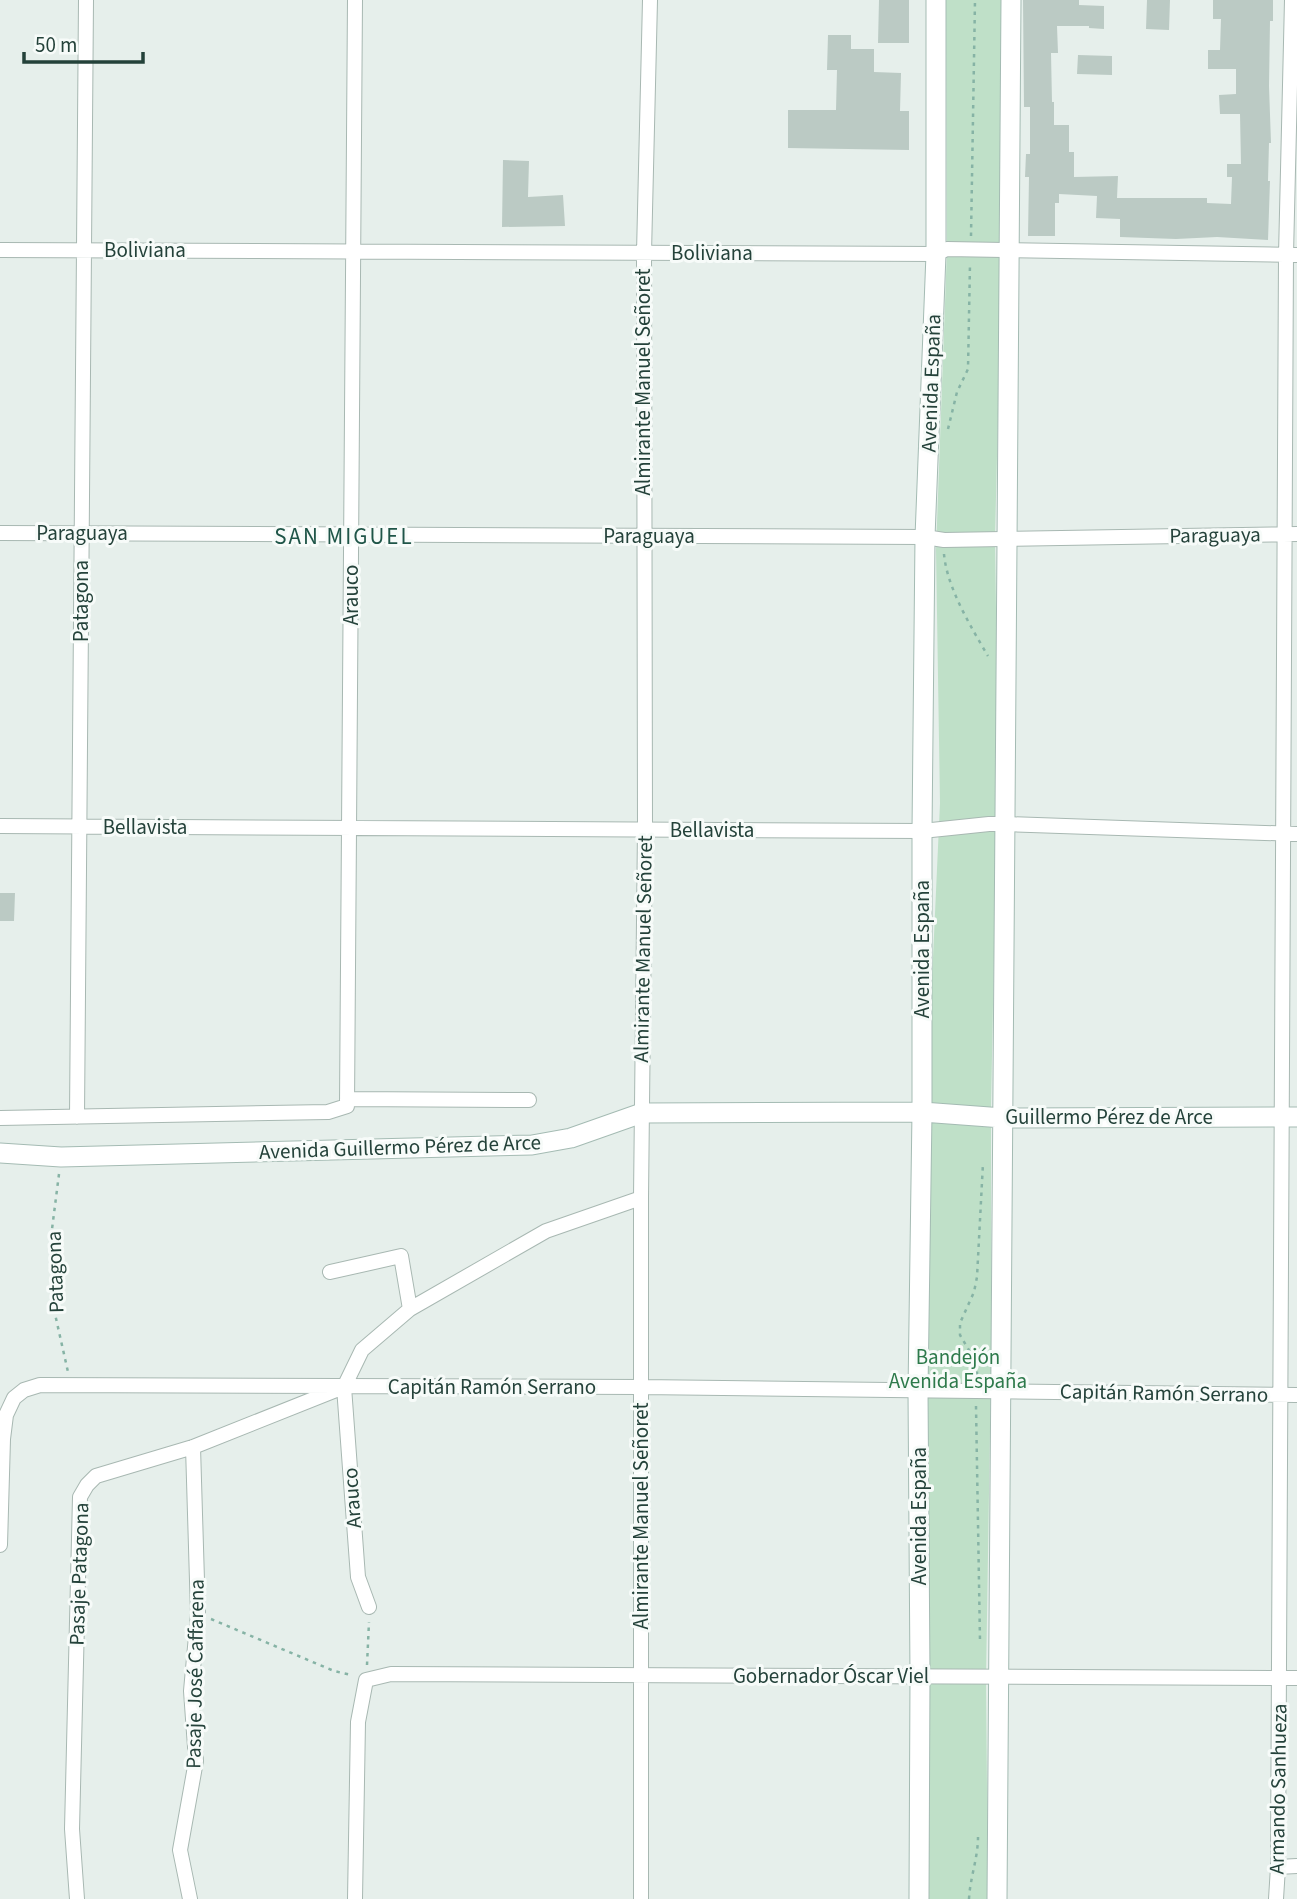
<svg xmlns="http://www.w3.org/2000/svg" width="1297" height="1899" viewBox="0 0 1297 1899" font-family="'Source Sans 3',sans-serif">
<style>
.green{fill:#bfe0c8}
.building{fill:#bbcac4}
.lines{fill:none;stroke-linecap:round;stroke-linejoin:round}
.street-casing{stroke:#a8b8b2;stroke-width:16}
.secondary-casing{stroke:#a4bbb3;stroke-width:21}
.path{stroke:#86b3a5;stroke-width:2.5;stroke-dasharray:3.5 5;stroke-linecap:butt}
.street{stroke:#fff;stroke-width:14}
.secondary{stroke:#fff;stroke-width:19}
.labels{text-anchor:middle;stroke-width:6;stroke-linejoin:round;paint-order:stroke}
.street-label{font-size:21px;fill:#24423a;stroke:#f7fbf9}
.park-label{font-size:21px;fill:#2d7a4b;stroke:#f7fbf9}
.neighbourhood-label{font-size:23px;letter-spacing:2px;fill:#1f5548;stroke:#f7fbf9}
</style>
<rect width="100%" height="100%" fill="#e6efeb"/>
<!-- green -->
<path class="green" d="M 946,0 L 1003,0 L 1002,252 L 995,538 L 998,749 L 991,1107 L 991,1370 L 986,1678 L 988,1899 L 923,1899 L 926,1112 L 940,803 L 936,550 L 947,249 Z"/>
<!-- building -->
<path class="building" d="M 879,0 L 909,0 L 909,43 L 878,43 Z
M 1023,0 L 1079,0 L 1079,5 L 1104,6 L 1104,29 L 1089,28 L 1089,26 L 1057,26 L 1058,53 L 1051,53 L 1052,102 L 1054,102 L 1054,125 L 1069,125 L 1069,152 L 1074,152 L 1074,177 L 1118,176 L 1117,198 L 1207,198 L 1207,203 L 1231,204 L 1232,177 L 1227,177 L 1227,164 L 1241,164 L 1240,114 L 1220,114 L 1219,95 L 1236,94 L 1236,69 L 1208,69 L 1208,50 L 1220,50 L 1221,19 L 1213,19 L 1213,0 L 1273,0 L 1273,21 L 1270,21 L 1269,86 L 1271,143 L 1269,143 L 1268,181 L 1270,181 L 1268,240 L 1217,237 L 1176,239 L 1120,237 L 1120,219 L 1096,218 L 1097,196 L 1059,194 L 1059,203 L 1055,203 L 1055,236 L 1028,236 L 1029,177 L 1025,177 L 1026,154 L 1030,154 L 1030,107 L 1024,107 Z
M 1147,0 L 1170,0 L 1169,30 L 1146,29 Z
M 828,35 L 851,35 L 851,49 L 874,49 L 874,72 L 901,73 L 900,111 L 909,111 L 909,150 L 788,148 L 788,110 L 836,110 L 837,70 L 827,70 Z
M 1078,55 L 1112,56 L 1112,75 L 1077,74 Z
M 503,160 L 529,161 L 528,197 L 563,195 L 565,226 L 502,227 Z
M 0,893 L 15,893 L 14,921 L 0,921 Z"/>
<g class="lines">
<!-- street casing -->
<g class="street-casing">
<path id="street" d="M 0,250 L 936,254 L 947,249 L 1297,255
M 0,533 L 925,537 L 944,540 L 1297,534
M 0,826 L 922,831 L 989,824 L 1005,824 L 1297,834
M 347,1099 L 529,1100
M 77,1117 L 86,0
M 0,1118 L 328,1112 L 347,1106 L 355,0
M 330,1272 L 401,1256 L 410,1309
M 344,1387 L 362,1350 L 410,1309 L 546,1231 L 641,1198
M 344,1387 L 358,1577 L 369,1607
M 0,1545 L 3,1439 L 6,1415 L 14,1398 L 24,1390 L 40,1385 L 641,1387 L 1297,1395
M 1278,1867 L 1297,1866
M 77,1899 L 72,1829 L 80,1497 L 87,1485 L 96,1476 L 193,1447 L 336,1390
M 190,1899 L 180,1850 L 196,1761 L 191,1691 L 198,1614 L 193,1447
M 355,1899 L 358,1722 L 366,1680 L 391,1674 L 1297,1678
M 641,1899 L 641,1198 L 645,829 L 644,253 L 650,0
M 1276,1899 L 1278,1867 L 1286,255 L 1292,0"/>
</g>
<!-- secondary casing -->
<g class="secondary-casing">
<path id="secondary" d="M 0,1153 L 61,1157 L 532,1145 L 571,1138 L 642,1113 L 922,1112 L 1003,1118 L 1297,1117
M 919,1899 L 920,1676 L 918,1391 L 922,1112 L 922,831 L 925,537 L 936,254 L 936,0
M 997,1899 L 1011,0"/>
</g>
<!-- path -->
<path class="path" d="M 971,236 L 975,0
M 948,429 L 957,392 L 968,369 L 970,264
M 944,554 C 947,588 971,627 988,656
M 59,1174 L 51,1237 L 53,1305 L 68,1372
M 977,1375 L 977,1364 L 960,1335 L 960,1323 L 974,1292 L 977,1277 L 983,1163
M 976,1406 L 980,1641
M 211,1619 L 334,1671 L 351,1675
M 367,1665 L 369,1622
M 969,1899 C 970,1878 978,1858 978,1837"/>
<!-- street -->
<use href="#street" class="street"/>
<!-- secondary -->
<use href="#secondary" class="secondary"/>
</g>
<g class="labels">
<!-- street labels -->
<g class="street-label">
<text x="145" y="257">Boliviana</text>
<text x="712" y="260">Boliviana</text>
<text transform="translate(643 382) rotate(-90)" y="7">Almirante Manuel Señoret</text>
<text transform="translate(931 383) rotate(-88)" y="7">Avenida España</text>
<text x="82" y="540">Paraguaya</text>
<text transform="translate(1215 535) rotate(-1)" y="7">Paraguaya</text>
<text x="649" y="543">Paraguaya</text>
<text transform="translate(351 595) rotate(-90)" y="7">Arauco</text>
<text transform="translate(81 601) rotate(-90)" y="7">Patagona</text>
<text x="145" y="834">Bellavista</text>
<text x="712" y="837">Bellavista</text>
<text transform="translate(643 949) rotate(-89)" y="7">Almirante Manuel Señoret</text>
<text transform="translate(922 949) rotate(-90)" y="7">Avenida España</text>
<text x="1109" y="1124">Guillermo Pérez de Arce</text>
<text transform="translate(400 1147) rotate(-2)" y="7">Avenida Guillermo Pérez de Arce</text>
<text transform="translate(55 1272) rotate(-92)" y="7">Patagona</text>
<text x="492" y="1394">Capitán Ramón Serrano</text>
<text transform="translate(1164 1393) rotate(1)" y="7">Capitán Ramón Serrano</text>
<text transform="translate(352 1498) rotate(-94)" y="7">Arauco</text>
<text transform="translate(641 1516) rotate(-90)" y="7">Almirante Manuel Señoret</text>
<text transform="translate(919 1516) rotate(-90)" y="7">Avenida España</text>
<text transform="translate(79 1574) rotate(-88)" y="7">Pasaje Patagona</text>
<text transform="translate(195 1674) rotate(-89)" y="7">Pasaje José Caffarena</text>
<text x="831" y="1683">Gobernador Óscar Viel</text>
<text transform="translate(1278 1789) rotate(-89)" y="7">Armando Sanhueza</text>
</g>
<!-- park labels -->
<g class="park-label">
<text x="958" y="1364">Bandejón<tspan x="958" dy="24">Avenida España</tspan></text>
</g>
<!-- neighbourhood labels -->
<g class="neighbourhood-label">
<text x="344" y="544">SAN MIGUEL</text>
</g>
</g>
<!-- scale -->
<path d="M24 52v10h119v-10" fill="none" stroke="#24423a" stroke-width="3.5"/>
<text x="35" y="52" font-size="21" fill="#24423a" stroke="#f7fbf9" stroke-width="5" paint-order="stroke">50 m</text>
</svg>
